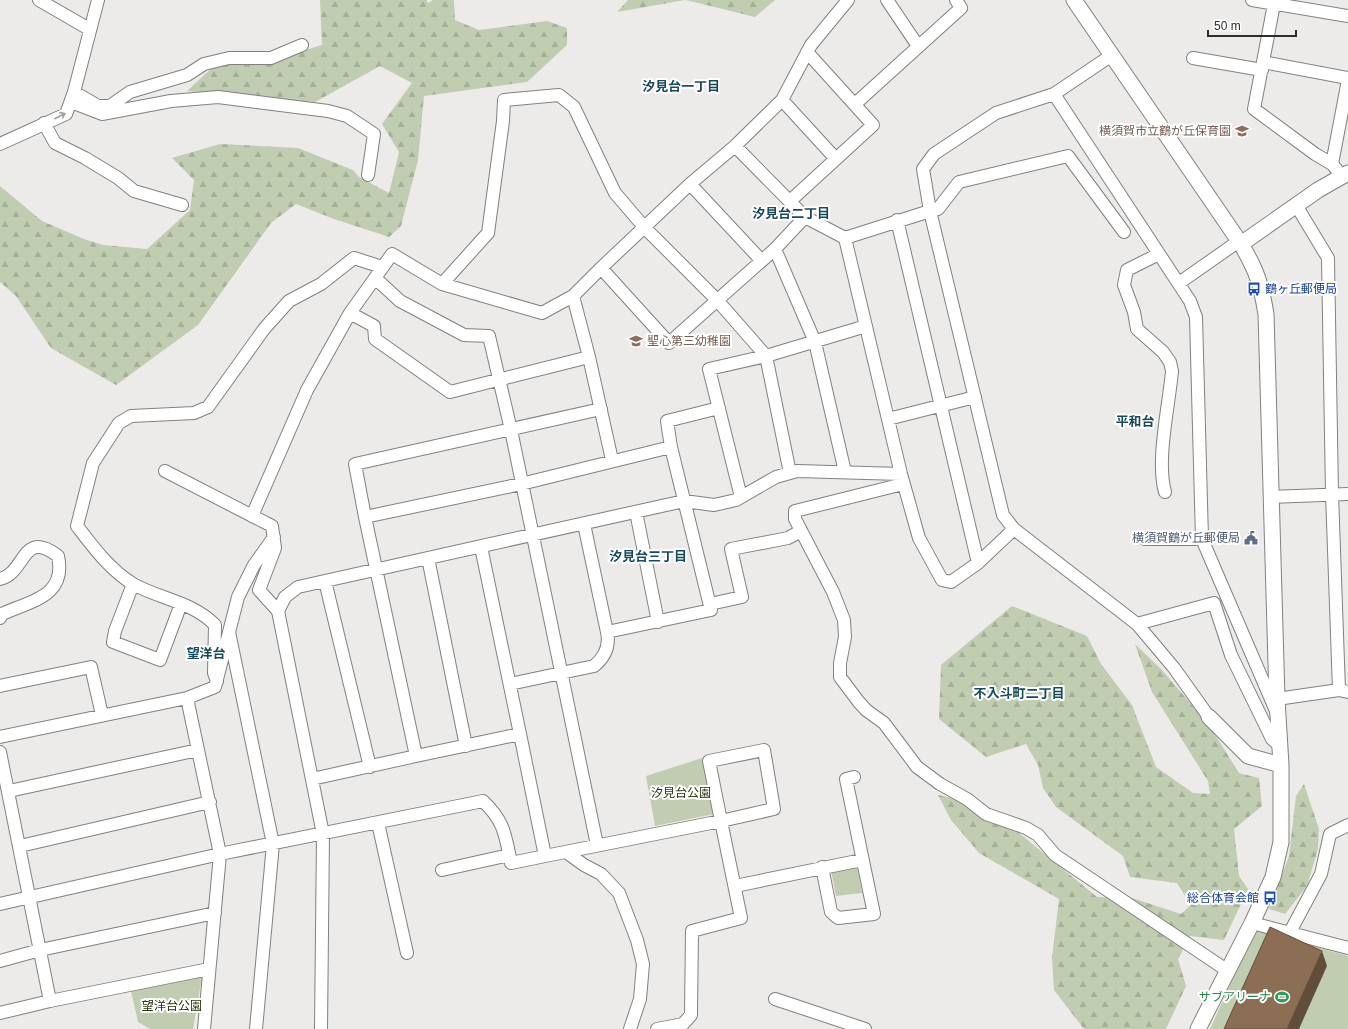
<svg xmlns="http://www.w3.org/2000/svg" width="1348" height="1029" viewBox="0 0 1348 1029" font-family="Helvetica,'Noto Sans JP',sans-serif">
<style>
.forest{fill:url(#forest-firs)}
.park{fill:#c0cdb1}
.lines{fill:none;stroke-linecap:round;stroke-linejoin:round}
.minor-casing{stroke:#83807e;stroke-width:14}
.tertiary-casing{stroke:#83807e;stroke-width:17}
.minor{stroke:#fff;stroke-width:12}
.tertiary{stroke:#fff;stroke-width:15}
.shaded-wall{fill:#624d3b}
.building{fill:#8c6e54;stroke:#624d3b}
.oneway{stroke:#a0a0a0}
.labels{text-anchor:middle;stroke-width:4;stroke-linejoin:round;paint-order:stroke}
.education-label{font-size:12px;fill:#785e54;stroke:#fff;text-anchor:end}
.transit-label{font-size:12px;fill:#164399;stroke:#fff;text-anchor:start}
.service-label{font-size:12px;fill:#4e5e75;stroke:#fff;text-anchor:end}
.park-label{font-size:12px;fill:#24340a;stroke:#fff}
.leisure-label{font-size:12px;fill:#27864d;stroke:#fff;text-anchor:end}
.neighbourhood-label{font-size:13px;font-weight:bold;fill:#174b5b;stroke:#fff}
</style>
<defs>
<pattern id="forest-firs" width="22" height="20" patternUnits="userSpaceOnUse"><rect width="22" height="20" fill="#c0cdb1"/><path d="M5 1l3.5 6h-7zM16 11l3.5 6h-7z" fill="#a5b098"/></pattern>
</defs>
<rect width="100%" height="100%" fill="#edebe9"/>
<!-- forest -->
<path class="forest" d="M 320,0 L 427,0 L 428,3 L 433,0 L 454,0 L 455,20 L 479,30 L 547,21 L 567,28 L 567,45 L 527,82 L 424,96 L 418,160 L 401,226 L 389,237 L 334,219 L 296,204 L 271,223 L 198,325 L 116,385 L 51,348 L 16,296 L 0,282 L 0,186 L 42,221 L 84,239 L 103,245 L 147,249 L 190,210 L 194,180 L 172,158 L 220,144 L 298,148 L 353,170 L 359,177 L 389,193 L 399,152 L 382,124 L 412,83 L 380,66 L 315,102 L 187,91 L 215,65 L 265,62 L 322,45 Z
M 628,0 L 685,0 L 617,12 Z
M 686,0 L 775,0 L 755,17 Z
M 1012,606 L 1087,636 L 1101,664 L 1132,705 L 1156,767 L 1193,793 L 1210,794 L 1208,781 L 1152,692 L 1135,644 L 1162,670 L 1209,725 L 1239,773 L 1259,778 L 1262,806 L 1234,829 L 1239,876 L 1248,889 L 1224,940 L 1190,936 L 1178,959 L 1186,986 L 1166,1029 L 1084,1029 L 1054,990 L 1052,958 L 1059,899 L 979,853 L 951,820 L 938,795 L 985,805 L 1097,897 L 1132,898 L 1181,914 L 1191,905 L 1177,883 L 1130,877 L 1123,856 L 1056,807 L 1043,788 L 1038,765 L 1026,744 L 986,757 L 939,719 L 941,665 Z
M 1304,784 L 1319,829 L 1318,849 L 1307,886 L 1285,914 L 1269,909 L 1289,856 L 1296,796 Z"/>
<!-- park -->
<path class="park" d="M 702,758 L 714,814 L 655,826 L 646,776 Z
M 857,865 L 862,893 L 836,896 L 831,870 Z
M 1255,930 L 1348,956 L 1348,1029 L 1210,1029 Z
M 202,977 L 193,1029 L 150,1029 L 138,1022 L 131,991 Z"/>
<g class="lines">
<!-- minor casing -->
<g class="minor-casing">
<path id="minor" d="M 39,0 L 89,29
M 887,0 L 918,46
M 1252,0 L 1348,16
M 1274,4 L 1254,109 L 1315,154 L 1332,164
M 1112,55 L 1054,94 L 996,113 L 934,154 L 923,169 L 930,211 L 845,238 L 901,474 L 919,538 L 942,580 L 951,582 L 978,563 L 1014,529 L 1003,515 L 930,211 L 938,209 L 959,182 L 1068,156 L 1124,232
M 1193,58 L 1262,70
M 1263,62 L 1348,78
M 74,92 L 98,106 L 110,106 L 130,92 L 187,75 L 204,64 L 229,58 L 271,58 L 302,45
M 1054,94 L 1190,301 L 1196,317 L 1202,539 L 1276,711
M 782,100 L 836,159
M 71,102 L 102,114 L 171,101 L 218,97 L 328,111 L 347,116 L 374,134 L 368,175
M 855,104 L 961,8 L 956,0
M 44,123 L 55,143 L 85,158 L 118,178 L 134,191 L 182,205
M 0,144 L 66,114 L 74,92 L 98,0
M 735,146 L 782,100 L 811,45 L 848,0
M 1337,170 L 1332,164 L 1348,80
M 690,184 L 761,260
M 790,201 L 873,125 L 807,52
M 1296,205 L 1328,258 L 1332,494 L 1339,690
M 897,220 L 978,563
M 845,238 L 805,217 L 735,146 L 690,184 L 601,268 L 669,343 L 775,249 L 815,342 L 845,472
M 775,249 L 805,217
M 1159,254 L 1127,270 L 1124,285 L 1134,312 L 1137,329 L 1163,352 L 1170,362 L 1172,371 C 1169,406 1156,460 1165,492
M 1179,283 L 1239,241
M 442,284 L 488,233 L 503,121 L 504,100 L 559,95 L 574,107 L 615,193 L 645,228 L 717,300 L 766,356 L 709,369 L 741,497
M 573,296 L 589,357 L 612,460
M 350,313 L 374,326 L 375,339 L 450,392 L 589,357
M 888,419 L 975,397
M 671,447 L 667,421 L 719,408
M 165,471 L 272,526 L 275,548 L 259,590 L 278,611
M 790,473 L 766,356 L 866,326
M 903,484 L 795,511 L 795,519 L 833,592 L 844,620 L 845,637 L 840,663 L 840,677 L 858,701 L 866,710 L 884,723 L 917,767 L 940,784 L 967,799 L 986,814 L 1026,828 L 1038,835 L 1055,855 L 1228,971
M 1270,497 L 1348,494
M 636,512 L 658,622
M 252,516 L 307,390 L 350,313 L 375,278
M 365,517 L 355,464 L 601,409
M 1014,529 L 1137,624 L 1174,668 L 1209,717
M 1145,539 L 1202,539
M 481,547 L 520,734 L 416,756 L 365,517 L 521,484 L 671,447 L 711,610 L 607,632 L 584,524
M 428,558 L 466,746
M 0,579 C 26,573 22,528 58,556 C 67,597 30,601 2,614 L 0,618
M 325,581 L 370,767
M 133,584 L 115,631 L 113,642 L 160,660 L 181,604
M 710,604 L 742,597 L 731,549 L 788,538 L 801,531
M 1137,624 L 1214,603 L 1231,655 L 1272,739 L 1280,746
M 229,632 L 273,844 L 256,1029
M 217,681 L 214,673 L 215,625 C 193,602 160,599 133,584 C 110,570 93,547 77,526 L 93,463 L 119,423 L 131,416 L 194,413 L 208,407 L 264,329 L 289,301 L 321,284 L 354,258 L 382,267
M 510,684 L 594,666 C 605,657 610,646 607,632
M 0,686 L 91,667 L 102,715
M 187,698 L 215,687 L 238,597 L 254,565 L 274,537
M 1277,699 L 1339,690 L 1348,692
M 520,734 L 545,856 L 721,821 L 741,918 L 692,931 L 691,1015 L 683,1024 L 657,1029
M 0,737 L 187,698 L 220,854 L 204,1029
M 764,750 L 774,809 L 721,821 L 709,761 Z
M 0,752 L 50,1001
M 312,779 L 416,756
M 9,791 L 198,750
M 378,823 L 407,953
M 597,845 L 511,430 L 489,336 L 464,335 L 400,301 L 375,278 L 392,254 L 442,284 L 542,313 L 573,296 L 601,268
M 20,846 L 210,802
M 566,852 L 584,865 L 601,874 L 619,893 L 637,940 L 643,964 L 640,999 L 630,1029
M 822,867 L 831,912 L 838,918 L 874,914 L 846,779 L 854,777
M 442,870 L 509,855
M 735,886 L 862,860
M 0,904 L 220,854 L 483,801 C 505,822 505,835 511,863 L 545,856
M 1252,923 L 1348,948
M 1290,932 L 1321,874 L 1330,834 L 1348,825
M 0,961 L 40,950 L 215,913
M 775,999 L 865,1029
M 0,1013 L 50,1001 L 209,969
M 321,1029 L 323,834 L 278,611 L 285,597 L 298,587 L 684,501 L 714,505 L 736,500 L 776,477 L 797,471 L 901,474"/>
</g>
<!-- tertiary casing -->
<g class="tertiary-casing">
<path id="tertiary" d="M 1074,0 L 1241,244 C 1257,271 1261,284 1266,314 L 1277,699 L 1281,765 L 1281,842 L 1273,877 L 1252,923 L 1198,1029
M 1241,244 L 1318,190 L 1348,173
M 1209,717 L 1248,756 L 1281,765"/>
</g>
<!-- minor -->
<use href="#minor" class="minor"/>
<!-- tertiary -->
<use href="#tertiary" class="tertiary"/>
</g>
<!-- shaded-wall -->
<path class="shaded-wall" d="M 1322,951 L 1327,966 L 1299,1029 L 1287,1029 Z"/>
<!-- building -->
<path class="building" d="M 1270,927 L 1322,951 L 1287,1029 L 1224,1029 Z"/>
<!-- one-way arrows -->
<defs><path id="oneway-shaft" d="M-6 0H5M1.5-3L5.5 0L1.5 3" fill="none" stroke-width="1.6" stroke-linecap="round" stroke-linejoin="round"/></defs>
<use class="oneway" href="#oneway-shaft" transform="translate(60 116) rotate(-27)"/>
<!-- icons -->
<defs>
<g id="school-bare" transform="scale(1.08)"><path d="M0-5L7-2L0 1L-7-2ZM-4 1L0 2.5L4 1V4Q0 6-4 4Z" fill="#8d6e63" stroke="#fff" stroke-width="2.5" paint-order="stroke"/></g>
<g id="bus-bare" transform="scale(1.08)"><path d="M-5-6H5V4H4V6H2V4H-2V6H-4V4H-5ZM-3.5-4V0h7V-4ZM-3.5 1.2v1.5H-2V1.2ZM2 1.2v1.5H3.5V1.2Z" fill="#1a4fb4" stroke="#fff" stroke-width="2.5" paint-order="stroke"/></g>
<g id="civic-bare" transform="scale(1.08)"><path d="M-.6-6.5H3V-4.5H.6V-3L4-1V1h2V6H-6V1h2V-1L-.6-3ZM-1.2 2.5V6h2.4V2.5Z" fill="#5c6f8a" stroke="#fff" stroke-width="2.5" paint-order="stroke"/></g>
<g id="stadium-bare" transform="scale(1.08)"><path d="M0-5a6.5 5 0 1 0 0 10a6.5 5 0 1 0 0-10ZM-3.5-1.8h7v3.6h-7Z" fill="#2e9e5b" stroke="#fff" stroke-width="2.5" paint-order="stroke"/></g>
</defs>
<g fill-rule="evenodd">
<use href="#school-bare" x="1242" y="131"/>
<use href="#bus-bare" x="1254" y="289"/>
<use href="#school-bare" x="636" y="341"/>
<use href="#civic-bare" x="1251" y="538"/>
<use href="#bus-bare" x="1270" y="898"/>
<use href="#stadium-bare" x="1282" y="997"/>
</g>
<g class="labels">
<!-- education labels -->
<g class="education-label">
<text x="1231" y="135">横須賀市立鶴が丘保育園</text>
<text x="647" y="345" text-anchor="start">聖心第三幼稚園</text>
</g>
<!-- transit labels -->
<g class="transit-label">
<text x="1265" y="293">鶴ヶ丘郵便局</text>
<text x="1259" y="902" text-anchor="end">総合体育会館</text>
</g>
<!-- service labels -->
<g class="service-label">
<text x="1240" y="542">横須賀鶴が丘郵便局</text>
</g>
<!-- park labels -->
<g class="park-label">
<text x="681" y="797">汐見台公園</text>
<text x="172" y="1010">望洋台公園</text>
</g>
<!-- leisure labels -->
<g class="leisure-label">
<text x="1271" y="1001">サブアリーナ</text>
</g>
<!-- neighbourhood labels -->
<g class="neighbourhood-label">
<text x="681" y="91">汐見台一丁目</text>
<text x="791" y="218">汐見台二丁目</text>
<text x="1135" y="426">平和台</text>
<text x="648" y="561">汐見台三丁目</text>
<text x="206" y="658">望洋台</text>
<text x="1019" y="698">不入斗町二丁目</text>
</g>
</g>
<!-- scale -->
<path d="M1208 30v6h88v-6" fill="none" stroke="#2d2c2c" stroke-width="2"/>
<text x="1214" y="30" font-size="12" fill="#2d2c2c" stroke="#ffffff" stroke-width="3" paint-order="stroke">50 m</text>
</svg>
